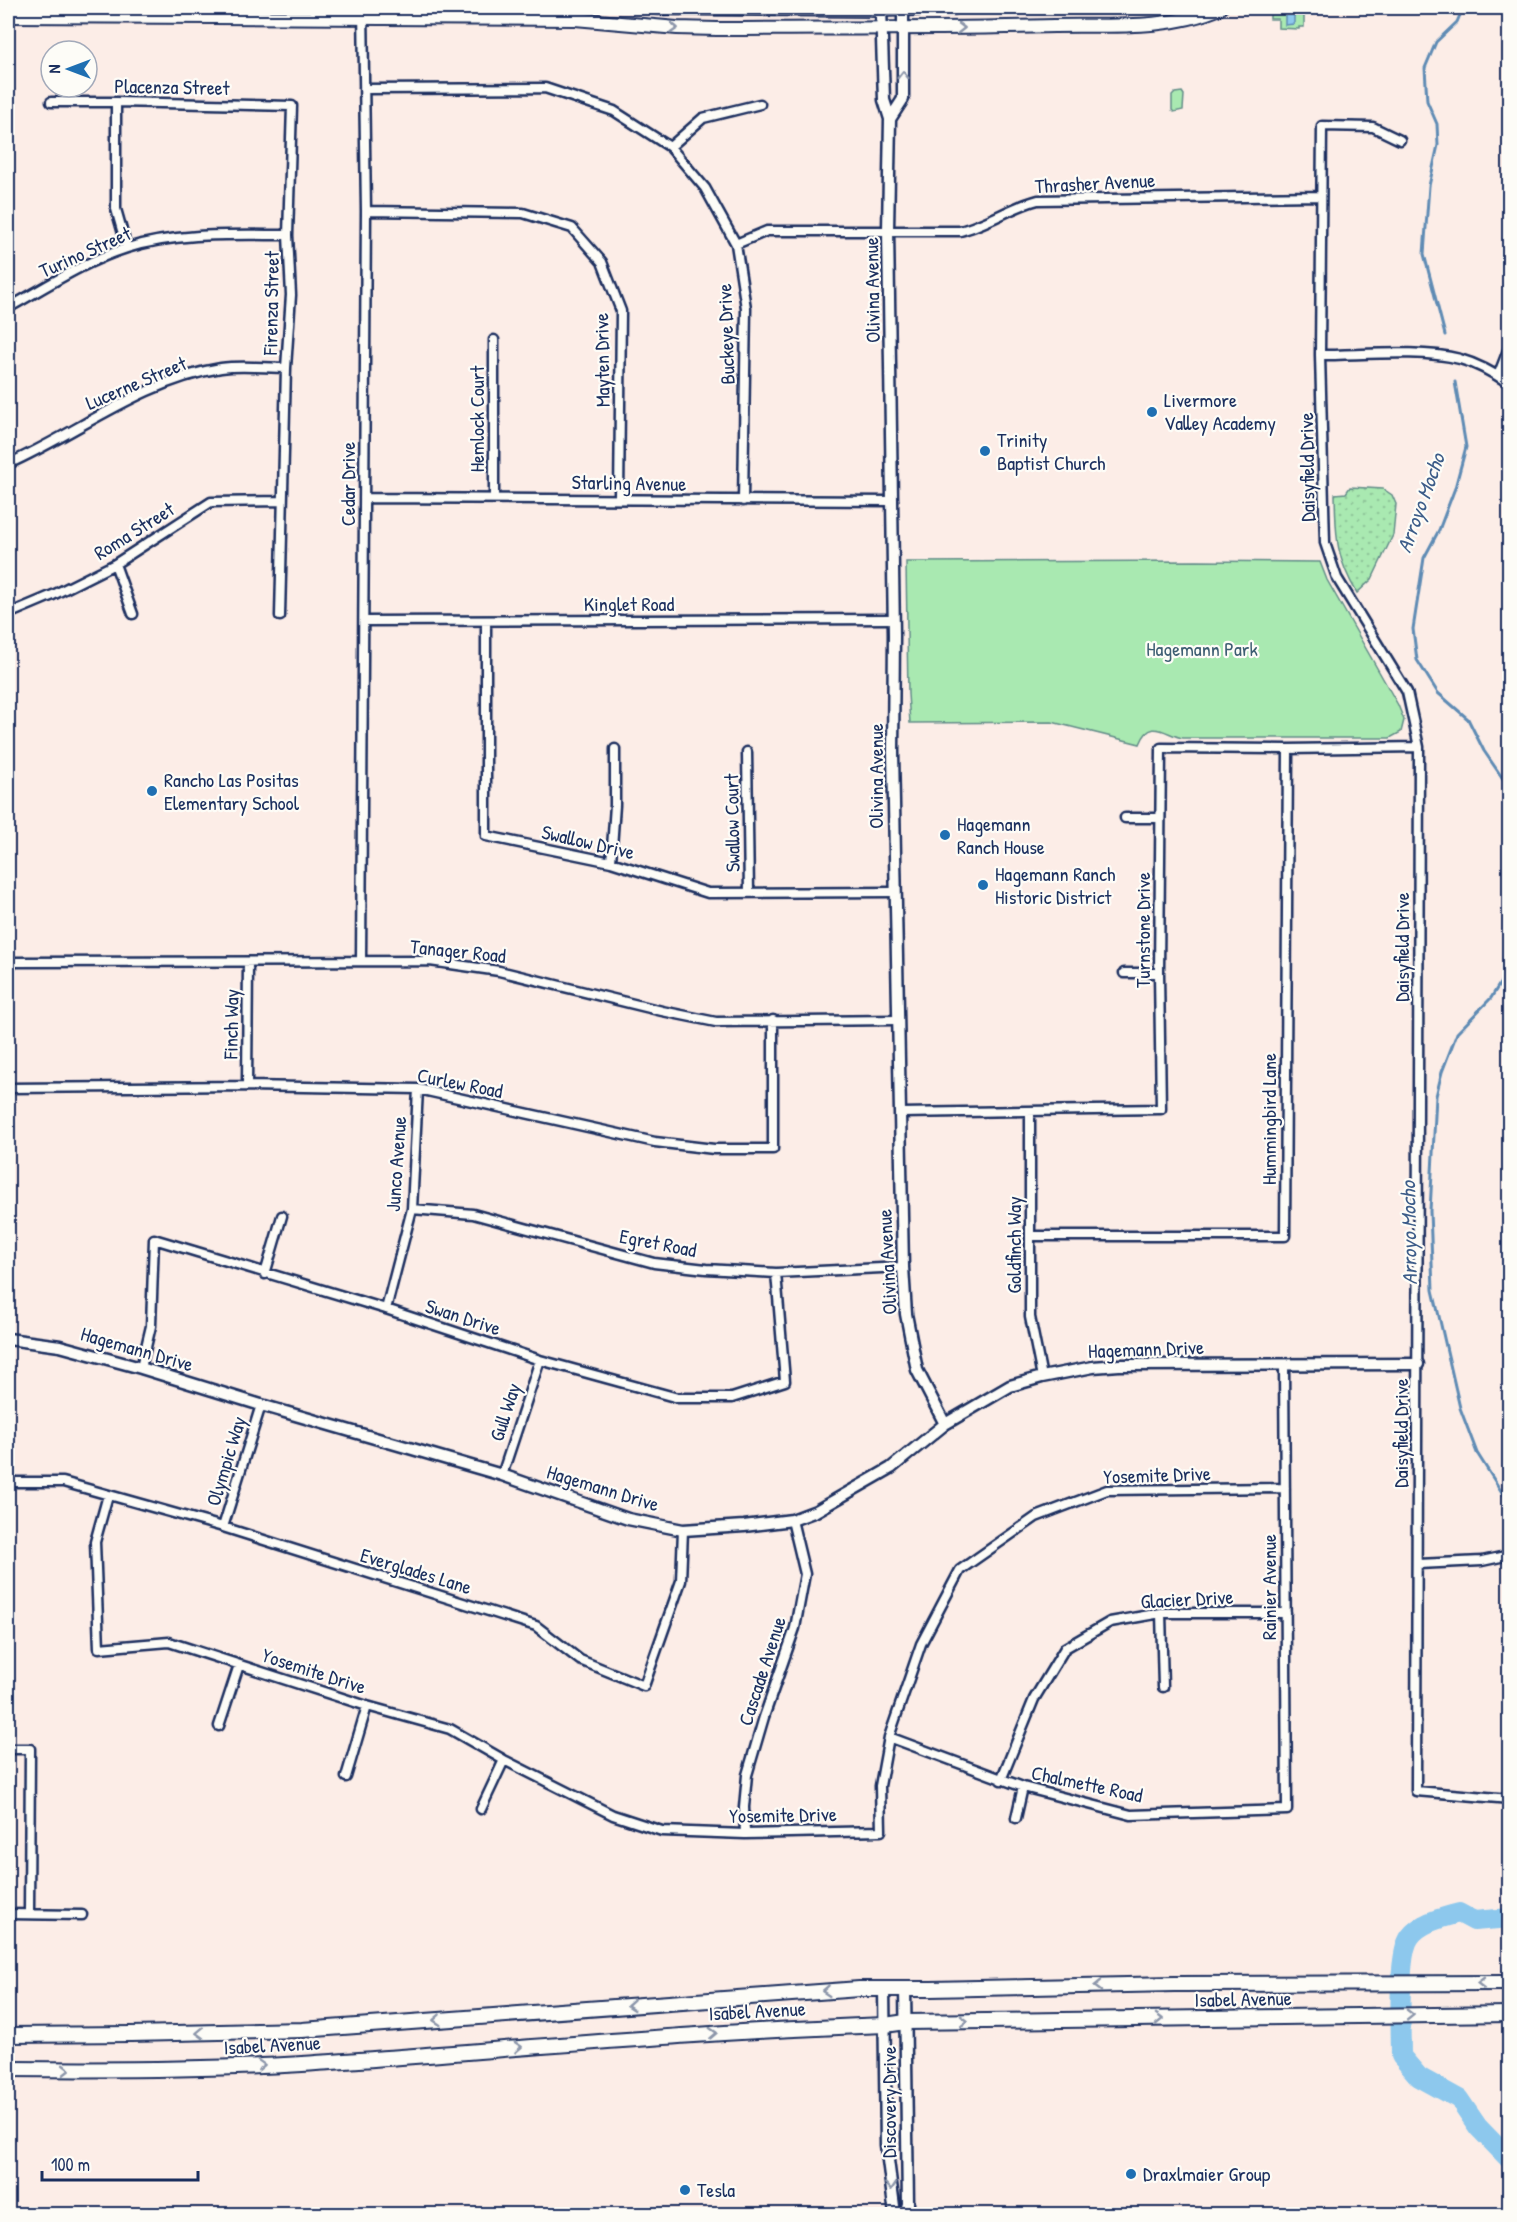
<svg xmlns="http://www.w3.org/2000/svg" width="1517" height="2222" viewBox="0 0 1517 2222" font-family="'Patrick Hand',sans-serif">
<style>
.grass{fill:url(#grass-dots);stroke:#628c88;stroke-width:1.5}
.park{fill:#a9e9b1;stroke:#628c88;stroke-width:1.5}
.water{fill:url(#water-ripples);stroke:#5f8bb4;stroke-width:1.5}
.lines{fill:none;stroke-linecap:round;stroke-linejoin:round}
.stream{stroke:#5f8bb4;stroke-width:3}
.river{stroke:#8dc8ed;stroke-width:20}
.minor-casing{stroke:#1b2f5e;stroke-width:13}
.tertiary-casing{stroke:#1b2f5e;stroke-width:15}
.secondary-casing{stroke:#1b2f5e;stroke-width:16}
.trunk-casing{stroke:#1b2f5e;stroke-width:18}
.minor{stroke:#fdfcf7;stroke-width:8}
.tertiary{stroke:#fdfcf7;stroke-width:10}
.secondary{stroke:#fdfcf7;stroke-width:12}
.trunk{stroke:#fdfcf7;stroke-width:14}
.oneway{stroke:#8c96aa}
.poi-dot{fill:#1f6fb2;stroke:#fdfcf7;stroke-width:2}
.labels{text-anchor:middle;stroke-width:4.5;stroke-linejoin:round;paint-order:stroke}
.street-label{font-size:20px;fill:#1b2f5e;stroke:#fdfcf7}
.poi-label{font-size:20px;fill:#1b2f5e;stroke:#fdfcf7;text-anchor:start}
.park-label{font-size:20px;fill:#3e5e73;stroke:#fdfcf7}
.water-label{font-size:21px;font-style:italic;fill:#3d5d89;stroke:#fdfcf7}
</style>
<defs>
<pattern id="grass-dots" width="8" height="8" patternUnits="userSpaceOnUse" patternTransform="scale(1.5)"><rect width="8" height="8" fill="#a9e9b1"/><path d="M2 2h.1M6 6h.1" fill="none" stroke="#91c89b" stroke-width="1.8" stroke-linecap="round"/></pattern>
<pattern id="water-ripples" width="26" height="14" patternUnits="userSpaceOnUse" patternTransform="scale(1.5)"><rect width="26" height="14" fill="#8dc8ed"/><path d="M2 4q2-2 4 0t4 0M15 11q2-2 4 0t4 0" fill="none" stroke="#79acce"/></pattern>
</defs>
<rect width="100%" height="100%" fill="#fcede7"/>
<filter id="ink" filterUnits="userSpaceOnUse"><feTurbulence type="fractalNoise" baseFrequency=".0167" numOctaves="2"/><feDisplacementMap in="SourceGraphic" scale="12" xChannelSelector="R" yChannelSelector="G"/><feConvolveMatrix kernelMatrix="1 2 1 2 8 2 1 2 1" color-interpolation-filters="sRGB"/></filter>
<g filter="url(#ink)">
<!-- grass -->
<path class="grass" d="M 1350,487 L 1383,489 L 1392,495 L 1396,504 L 1393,535 L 1372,579 L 1357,593 C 1335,556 1336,535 1335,494 L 1346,493 Z"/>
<!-- park -->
<path class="park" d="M 1278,8 L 1304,9 L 1304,27 L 1299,27 L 1299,29 L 1278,28 L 1278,19 L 1270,19 L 1270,13 Z
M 1182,92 L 1184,95 L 1183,110 L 1174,112 L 1172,110 L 1172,96 L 1175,93 Z
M 1197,561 L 1320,562 L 1327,580 L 1398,705 L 1404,720 L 1401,732 L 1390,738 L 1183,738 C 1167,736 1151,716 1140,744 L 1052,722 L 910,723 L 908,694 L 906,562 Z"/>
<!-- water -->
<path class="water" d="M 1285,8 L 1294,8 L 1294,24 L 1285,25 Z"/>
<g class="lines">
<!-- stream -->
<path class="stream" d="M 1445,335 L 1424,254 L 1429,186 L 1438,145 L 1437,124 L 1427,101 L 1425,68 L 1436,42 L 1457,22 L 1463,8
M 1455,382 L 1466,447 L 1455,488 L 1439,530 L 1424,558 L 1413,629 L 1417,660 L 1438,693 L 1468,719 L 1484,751 L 1510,789
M 1510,967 L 1491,998 L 1457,1033 L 1442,1072 L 1436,1096 L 1430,1211 L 1433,1290 L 1460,1408 L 1477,1453 L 1510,1505"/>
<!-- river -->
<path class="river" d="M 1510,1918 L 1474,1921 L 1459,1913 C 1442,1918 1421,1922 1410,1937 C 1397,1954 1401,2032 1401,2056 L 1419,2077 L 1459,2099 L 1478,2127 L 1510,2160"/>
<!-- minor casing -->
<g class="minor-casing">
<path id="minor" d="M 364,89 L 545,88 L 614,111 L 670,147 L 705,188 L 736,244 L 746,308 L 743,501
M 51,102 L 116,102 L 292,106 L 288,235 L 291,295 L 286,368 L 280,616
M 116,102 L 116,209 L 127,248
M 1400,140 L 1373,127 L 1322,126 L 1320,355 L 1325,543 L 1337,578 L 1407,692 L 1419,747 L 1416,1791 L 1510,1799
M 670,147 L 703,118 L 760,104
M 366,211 L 523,213 L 572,228 L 602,262 L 621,311 L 619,498
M 736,244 L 767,231 L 960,231 C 988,224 1011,207 1038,200 L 1320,196
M 8,308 C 46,287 85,261 127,248 C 179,232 235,235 288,235
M 494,340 L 494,498
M 1320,355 C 1363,355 1419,349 1460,359 C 1478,364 1494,373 1510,384
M 1498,376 L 1510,345
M 8,464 C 78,433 143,380 221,368 C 242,365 265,368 286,368
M 364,498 L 893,501
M 115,564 L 133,614
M 8,614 L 53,595 L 115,564 L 211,502 L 282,501
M 364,621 L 894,619
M 486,621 L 486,836 L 611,862 L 708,893 L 895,892
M 747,752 L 749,893
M 1125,818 L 1160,818
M 611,862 L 615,805 L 615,749
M 361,961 L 366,211 L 363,8
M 8,962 L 430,961 L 499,971 L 662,1011 L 716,1022 L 898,1020
M 1124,973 L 1159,973
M 247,1086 L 248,962
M 8,1088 L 247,1086 L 418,1089 L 655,1142 L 714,1149 L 773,1149 L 773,1020
M 1030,1112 L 1030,1317 L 1042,1377
M 901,1113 L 1161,1109 L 1159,973 L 1161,748 L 1288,749 L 1419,747
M 412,1209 L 473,1214 L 654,1263 L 706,1269 L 776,1273 L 903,1267
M 1031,1236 L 1285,1236 L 1288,749
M 265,1274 L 282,1216
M 386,1309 L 412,1209 L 418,1089
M 141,1368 L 151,1326 L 154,1239 L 386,1309 L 540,1360 L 678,1398 L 732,1398 L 785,1381 L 776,1273
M 502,1475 L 540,1360
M 8,1482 L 63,1482 L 223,1527 L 536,1626 L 580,1660 L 644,1686 L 681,1581 L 683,1530
M 108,1495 L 95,1542 L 99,1648 L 169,1642 L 367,1706 L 450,1729 L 504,1760 L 613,1815 L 662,1831 L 745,1834 L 881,1831 L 880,1786 L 889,1737 L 921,1644 L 960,1570 L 1036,1517 L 1107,1490 L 1285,1488
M 223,1527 L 261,1405
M 1418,1564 L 1482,1561 L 1510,1555
M 1161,1613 L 1163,1687
M 219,1726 L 239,1665
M 889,1737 L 1023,1787 L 1131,1815 L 1287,1810 L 1284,1364
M 8,1749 L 30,1749 L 29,1914
M 346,1777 L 367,1706
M 1001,1780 L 1034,1699 L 1065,1648 L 1110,1622 L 1161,1613 L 1286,1613
M 481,1809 L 504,1760
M 1016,1818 L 1023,1787
M 745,1834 L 744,1807 L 747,1775 L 764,1717 L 795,1628 L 805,1574 L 792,1520
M 8,1914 L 82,1915"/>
</g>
<!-- tertiary casing -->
<g class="tertiary-casing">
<path id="tertiary" d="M 881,8 L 884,100 L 890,119 L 888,230 L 894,635 L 893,752 L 903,1267 L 906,1314 L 917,1370 L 945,1424
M 890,119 L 903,99 L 903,8
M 8,1339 L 60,1346 L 141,1368 L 261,1405 L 502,1475 L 628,1519 L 683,1530 L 744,1526 L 792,1520 L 816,1511 L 891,1468 L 945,1424 L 1010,1386 L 1042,1377 L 1093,1367 L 1119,1365 L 1418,1364
M 905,1988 L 908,2204 L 905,2214
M 884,1989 L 886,2145 L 895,2214"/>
</g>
<!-- secondary casing -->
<g class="secondary-casing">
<path id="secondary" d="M 657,8 L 881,10 L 954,8
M 8,16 L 575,19 L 677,28 L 717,29 C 829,28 942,29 1054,26 C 1108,25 1170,30 1220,8"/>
</g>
<!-- trunk casing -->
<g class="trunk-casing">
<path id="trunk" d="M 8,2035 L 132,2034 L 302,2030 L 859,1989 L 931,1989 L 1174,1984 L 1510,1983
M 8,2069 C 105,2070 204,2070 302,2064 C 496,2051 690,2032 885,2025 L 906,2022 L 1510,2014"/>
</g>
<!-- minor -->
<use href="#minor" class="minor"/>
<!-- tertiary -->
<use href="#tertiary" class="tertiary"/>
<!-- secondary -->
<use href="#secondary" class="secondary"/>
<!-- trunk -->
<use href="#trunk" class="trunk"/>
</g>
<!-- one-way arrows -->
<defs><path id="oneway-chevron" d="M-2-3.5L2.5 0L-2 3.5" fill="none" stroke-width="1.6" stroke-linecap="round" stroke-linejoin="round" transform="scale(1.5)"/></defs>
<g class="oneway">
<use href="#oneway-chevron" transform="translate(674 28) rotate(4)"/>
<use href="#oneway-chevron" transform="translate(961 28)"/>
<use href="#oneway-chevron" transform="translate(903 75) rotate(-90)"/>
<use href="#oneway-chevron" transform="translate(1481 1983) rotate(180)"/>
<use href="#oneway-chevron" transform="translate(1098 1986) rotate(179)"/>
<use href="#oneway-chevron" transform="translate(826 1991) rotate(176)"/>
<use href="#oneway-chevron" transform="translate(631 2005) rotate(176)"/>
<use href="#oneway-chevron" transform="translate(1410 2015) rotate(-1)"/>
<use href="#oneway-chevron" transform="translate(1159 2019) rotate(-1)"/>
<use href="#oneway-chevron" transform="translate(437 2020) rotate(176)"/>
<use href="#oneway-chevron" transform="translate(964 2021) rotate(-1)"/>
<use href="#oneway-chevron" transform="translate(200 2033) rotate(178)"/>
<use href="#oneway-chevron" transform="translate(713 2033) rotate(-3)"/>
<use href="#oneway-chevron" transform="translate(518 2047) rotate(-4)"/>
<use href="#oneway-chevron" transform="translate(261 2065) rotate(-2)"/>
<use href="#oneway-chevron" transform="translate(66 2070)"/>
<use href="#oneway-chevron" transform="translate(891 2186) rotate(85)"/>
</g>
</g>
<!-- markers -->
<g class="poi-dot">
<circle cx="1152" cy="412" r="6"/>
<circle cx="985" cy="451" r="6"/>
<circle cx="152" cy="791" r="6"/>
<circle cx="945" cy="835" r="6"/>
<circle cx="983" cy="885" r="6"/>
<circle cx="1131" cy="2174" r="6"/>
<circle cx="685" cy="2190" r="6"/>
</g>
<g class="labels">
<!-- street labels -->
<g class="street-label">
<text transform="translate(172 87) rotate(1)" y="7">Placenza Street</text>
<text transform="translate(1095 183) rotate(-3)" y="7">Thrasher Avenue</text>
<text transform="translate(85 252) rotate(-24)" y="7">Turino Street</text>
<text transform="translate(872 290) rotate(-91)" y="7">Olivina Avenue</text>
<text transform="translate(271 303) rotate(-89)" y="7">Firenza Street</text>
<text transform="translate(726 334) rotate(-92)" y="7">Buckeye Drive</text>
<text transform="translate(602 360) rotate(-91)" y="7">Mayten Drive</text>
<text transform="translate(136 383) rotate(-23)" y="7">Lucerne Street</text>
<text transform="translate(477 419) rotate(-90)" y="7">Hemlock Court</text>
<text transform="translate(1307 467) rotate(-91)" y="7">Daisyfield Drive</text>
<text transform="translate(629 483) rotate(1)" y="7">Starling Avenue</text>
<text transform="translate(348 484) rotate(-90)" y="7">Cedar Drive</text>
<text transform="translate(134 531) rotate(-32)" y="7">Roma Street</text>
<text x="629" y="611">Kinglet Road</text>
<text transform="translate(876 776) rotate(-90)" y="7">Olivina Avenue</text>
<text transform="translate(732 823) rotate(-91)" y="7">Swallow Court</text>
<text transform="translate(588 842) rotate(13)" y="7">Swallow Drive</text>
<text transform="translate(1143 930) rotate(-90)" y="7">Turnstone Drive</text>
<text transform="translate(1402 947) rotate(-90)" y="7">Daisyfield Drive</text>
<text transform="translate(458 951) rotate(6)" y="7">Tanager Road</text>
<text transform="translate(231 1024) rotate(-89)" y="7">Finch Way</text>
<text transform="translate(460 1083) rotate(11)" y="7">Curlew Road</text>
<text transform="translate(1269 1119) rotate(-90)" y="7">Hummingbird Lane</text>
<text transform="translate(396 1164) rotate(-86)" y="7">Junco Avenue</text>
<text transform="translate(658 1243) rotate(11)" y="7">Egret Road</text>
<text transform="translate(1014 1245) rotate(-90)" y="7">Goldfinch Way</text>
<text transform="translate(887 1262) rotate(-93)" y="7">Olivina Avenue</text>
<text transform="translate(463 1317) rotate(18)" y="7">Swan Drive</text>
<text transform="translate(137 1349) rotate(16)" y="7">Hagemann Drive</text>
<text transform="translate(1146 1349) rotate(-2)" y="7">Hagemann Drive</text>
<text transform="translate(505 1412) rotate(-72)" y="7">Gull Way</text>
<text transform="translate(1401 1433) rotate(-90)" y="7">Daisyfield Drive</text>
<text transform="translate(226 1461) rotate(-73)" y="7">Olympic Way</text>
<text transform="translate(1157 1475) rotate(-2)" y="7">Yosemite Drive</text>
<text transform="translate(603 1488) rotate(17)" y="7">Hagemann Drive</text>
<text transform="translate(416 1571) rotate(17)" y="7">Everglades Lane</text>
<text transform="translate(1269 1587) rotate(-90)" y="7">Rainier Avenue</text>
<text transform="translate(1187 1599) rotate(-3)" y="7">Glacier Drive</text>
<text transform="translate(314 1671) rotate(18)" y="7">Yosemite Drive</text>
<text transform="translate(762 1671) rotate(-72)" y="7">Cascade Avenue</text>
<text transform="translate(1087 1784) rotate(12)" y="7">Chalmette Road</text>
<text transform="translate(783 1815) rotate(-1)" y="7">Yosemite Drive</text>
<text transform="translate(1243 1999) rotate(-1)" y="7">Isabel Avenue</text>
<text transform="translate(757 2011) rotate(-3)" y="7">Isabel Avenue</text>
<text transform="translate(272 2045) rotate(-3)" y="7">Isabel Avenue</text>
<text transform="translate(889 2102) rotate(-90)" y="7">Discovery Drive</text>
</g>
<!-- poi labels -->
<g class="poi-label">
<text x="1164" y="407">Livermore<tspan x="1164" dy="23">Valley Academy</tspan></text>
<text x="997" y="447">Trinity<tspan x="997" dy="23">Baptist Church</tspan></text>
<text x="164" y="787">Rancho Las Positas<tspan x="164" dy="23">Elementary School</tspan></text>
<text x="957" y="831">Hagemann<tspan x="957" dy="23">Ranch House</tspan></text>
<text x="995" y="881">Hagemann Ranch<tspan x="995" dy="23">Historic District</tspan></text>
<text x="1143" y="2181">Draxlmaier Group</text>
<text x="697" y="2197">Tesla</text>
</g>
<!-- park labels -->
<g class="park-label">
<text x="1202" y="656">Hagemann Park</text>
</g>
<!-- water labels -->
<g class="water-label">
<text transform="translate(1421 503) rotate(-70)" y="7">Arroyo Mocho</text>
<text transform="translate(1409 1233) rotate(-91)" y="7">Arroyo Mocho</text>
</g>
</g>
<!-- margin -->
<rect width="1517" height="2222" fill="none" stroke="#fdfcf7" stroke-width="30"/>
<rect x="15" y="15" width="1487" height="2192" fill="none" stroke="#1b2f5e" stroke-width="2" filter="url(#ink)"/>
<!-- north arrow -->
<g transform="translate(69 69) rotate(270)"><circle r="28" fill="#fdfcf7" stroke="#a3aaba" stroke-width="1.5"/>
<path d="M0-4.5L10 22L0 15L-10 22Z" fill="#1f6fb2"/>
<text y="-9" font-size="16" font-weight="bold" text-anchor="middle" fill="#1b2f5e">N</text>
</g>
<!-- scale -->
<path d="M42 2171v9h156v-9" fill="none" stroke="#1b2f5e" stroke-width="3"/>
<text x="51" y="2171" font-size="18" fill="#1b2f5e" stroke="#fdfcf7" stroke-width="4.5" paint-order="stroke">100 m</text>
</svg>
